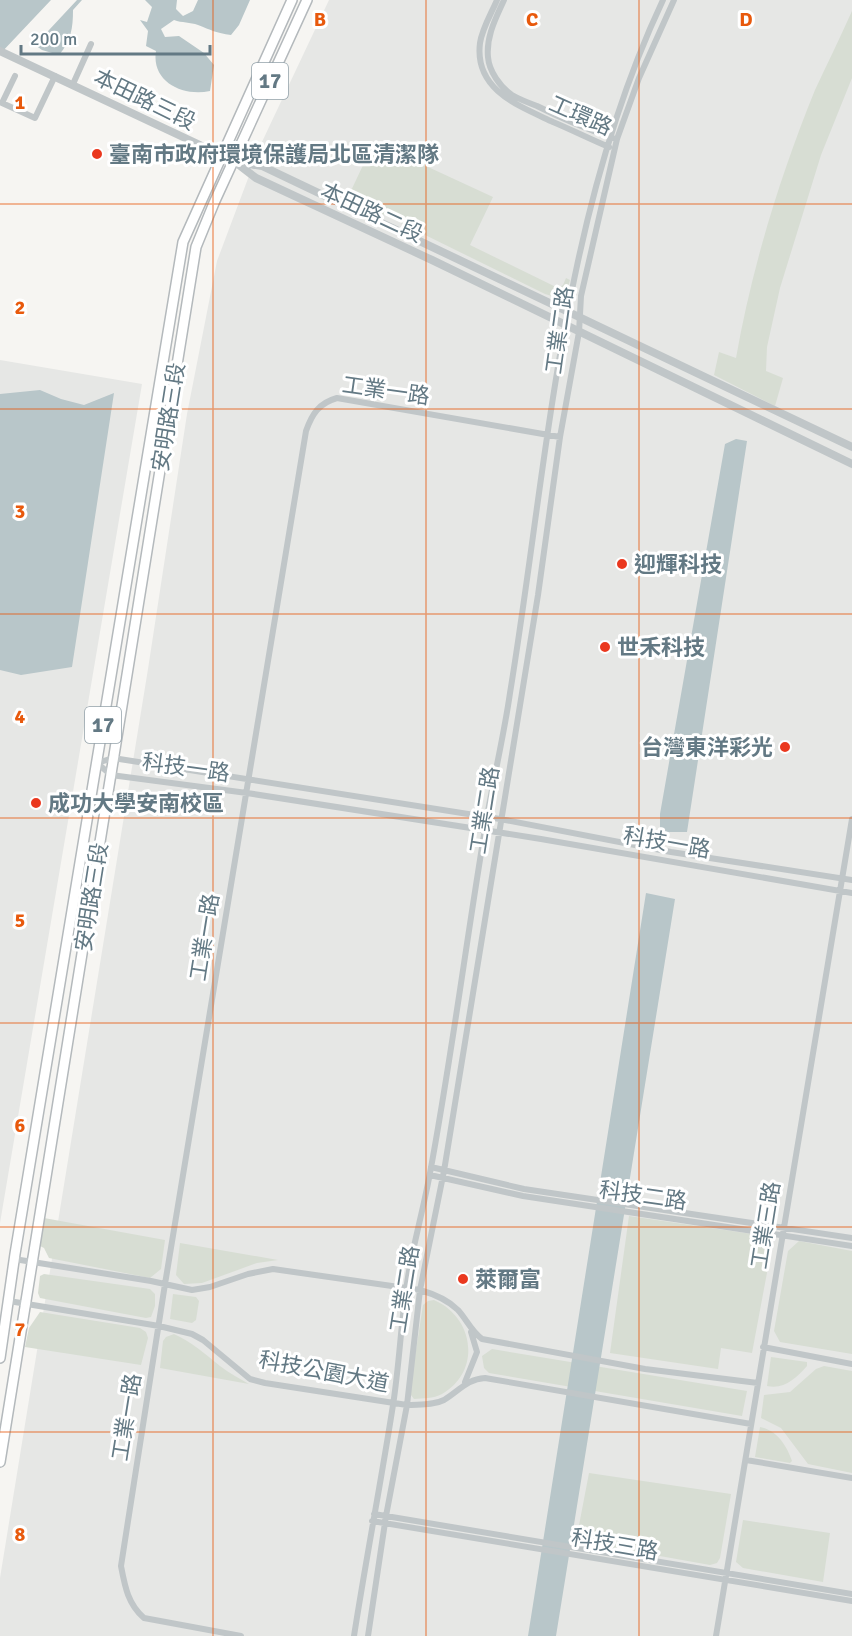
<svg xmlns="http://www.w3.org/2000/svg" width="852" height="1636" viewBox="0 0 852 1636" font-family="Signika,'Noto Sans TC',sans-serif">
<style>
.built{fill:#e6e7e5}
.green{fill:#d7ddd3}
.water{fill:#b8c6c9}
.lines{fill:none;stroke-linecap:round;stroke-linejoin:round}
.primary-casing{stroke:#b4b9bc;stroke-width:12}
.minor{stroke:#c0c6c8;stroke-width:6}
.tertiary{stroke:#c0c6c8;stroke-width:8}
.primary{stroke:#fff;stroke-width:9}
.grid{fill:none;stroke:#e8590c;stroke-width:1.5;stroke-opacity:0.55}
.poi-dot{fill:#ea381e;stroke:#fff;stroke-width:2}
.labels{text-anchor:middle;stroke-width:6;stroke-linejoin:round;paint-order:stroke}
.shield{fill:#fff;stroke:#92a1a9;stroke-width:1.5}
.shield-label{font-size:21px;font-weight:bold;fill:#637984}
.street-label{font-size:22px;fill:#637984;stroke:#fff}
.poi-label{font-size:22px;font-weight:bold;fill:#637984;stroke:#fff;text-anchor:start}
.grid-label{font-size:20px;text-anchor:middle;font-weight:bold;fill:#e8590c;stroke:#fff;stroke-width:6;stroke-linejoin:round;paint-order:stroke}
</style>
<rect width="100%" height="100%" fill="#f6f5f2"/>
<!-- built -->
<path class="built" d="M 329,0 L 852,0 L 852,1636 L 0,1636 L 0,1578 L 148,669 L 187,414 L 217,261 L 261,144 Z
M 0,360 L 142,384 L 0,1223 Z"/>
<!-- green -->
<path class="green" d="M 852,11 L 852,78 L 821,155 L 780,288 L 767,347 L 766,371 L 783,378 L 775,406 L 714,375 L 719,352 L 736,358 C 752,267 780,176 815,90 C 827,64 840,38 852,11 Z
M 374,142 L 493,197 L 470,245 L 558,288 L 563,285 L 566,278 L 570,280 L 567,290 L 555,297 L 545,294 L 348,197 Z
M 629,1216 L 766,1236 L 772,1246 L 752,1353 L 721,1348 L 718,1369 L 610,1353 Z
M 44,1218 L 165,1240 L 161,1269 L 150,1278 L 49,1258 L 44,1248 L 40,1246 Z
M 799,1241 L 852,1251 L 852,1354 L 780,1342 L 774,1331 L 788,1251 Z
M 180,1243 L 278,1260 L 257,1263 L 202,1283 L 184,1284 L 176,1275 Z
M 44,1274 L 150,1289 L 155,1294 L 155,1306 L 151,1317 L 146,1318 L 40,1298 L 38,1293 L 40,1276 Z
M 173,1294 L 196,1297 L 199,1301 L 196,1320 L 192,1323 L 170,1319 Z
M 434,1300 C 474,1317 482,1371 442,1394 C 433,1399 423,1398 414,1399 L 411,1395 L 410,1389 L 423,1305 L 428,1301 Z
M 40,1312 L 140,1328 L 146,1332 L 148,1338 L 141,1365 L 25,1347 L 29,1328 Z
M 174,1334 C 192,1342 205,1354 220,1366 C 229,1373 239,1378 249,1384 L 160,1368 L 163,1341 L 166,1337 Z
M 492,1349 L 747,1391 L 742,1416 L 489,1373 L 484,1368 L 482,1356 Z
M 771,1357 L 807,1362 L 807,1366 C 796,1378 784,1390 767,1386 Z
M 824,1366 L 852,1371 L 852,1473 L 808,1464 L 781,1428 L 761,1418 L 764,1395 L 790,1392 L 816,1369 Z
M 760,1427 C 777,1430 787,1446 792,1461 L 790,1463 L 755,1457 Z
M 589,1473 L 731,1494 L 720,1558 L 717,1563 L 710,1565 L 576,1541 Z
M 743,1520 L 830,1533 L 823,1582 L 743,1568 L 736,1562 Z"/>
<!-- water -->
<path class="water" d="M 0,0 L 51,0 L 0,54 Z
M 77,0 L 82,0 L 73,10 C 73,28 71,41 59,55 L 42,50 L 35,45 Z
M 145,0 L 177,0 L 176,9 L 183,16 L 193,11 L 198,0 L 250,0 L 239,25 L 231,35 C 216,33 211,30 198,25 C 190,22 182,23 174,20 L 161,29 L 165,37 L 179,36 L 204,53 L 214,65 L 210,91 C 183,97 151,82 156,51 L 146,46 L 148,31 L 140,20 L 147,22 L 152,7 Z
M 40,390 L 61,399 L 84,405 L 114,393 L 72,667 L 21,675 L 0,670 L 0,394 Z
M 736,439 L 747,441 L 687,832 L 667,832 L 660,828 L 660,814 L 725,444 Z
M 646,893 L 675,899 L 556,1636 L 528,1636 Z"/>
<g class="lines">
<!-- primary casing -->
<g class="primary-casing">
<path id="primary" d="M 0,1358 L 15,1254 L 183,242 L 292,0
M 0,1462 L 196,247 L 214,203 L 307,0"/>
</g>
<!-- minor -->
<path class="minor" d="M 497,0 C 491,14 482,29 480,43 C 474,90 519,106 553,122 C 572,130 590,139 609,147
M 504,0 C 496,18 486,36 488,57 C 489,71 500,87 512,95 C 519,99 529,103 537,106 C 561,118 587,129 613,138
M 15,76 L 2,103 L 35,118 L 55,76
M 73,84 L 91,44
M 97,763 L 111,775 L 247,793 L 541,839 L 852,893
M 97,763 L 113,758 L 500,819 L 671,852 L 852,880
M 431,1167 L 524,1189 L 852,1238
M 430,1175 L 523,1196 L 852,1246
M 14,1259 L 151,1281 L 192,1290 L 210,1287 L 248,1274 L 273,1269 L 420,1290 C 434,1294 447,1299 458,1310 C 467,1320 471,1331 482,1339 L 645,1369 L 758,1383
M 9,1301 L 159,1326 L 192,1334 L 203,1340 L 250,1379 L 265,1383 L 407,1405 C 419,1404 432,1406 444,1400 C 459,1391 467,1379 485,1378 L 751,1424
M 763,1347 L 852,1364
M 465,1382 L 477,1352 L 471,1332
M 746,1460 L 852,1478
M 374,1514 L 852,1594
M 372,1521 L 852,1601
M 241,1636 L 144,1618 C 128,1604 125,1587 121,1566 L 165,1284 L 306,431 C 312,414 319,403 337,398 L 560,437
M 354,1636 C 366,1559 381,1482 393,1405 C 400,1360 401,1316 409,1271 C 415,1238 424,1206 430,1173 C 452,1055 467,935 487,817 C 494,776 504,735 510,693 C 548,461 561,216 663,0
M 368,1636 L 386,1516 L 407,1405 L 420,1290 L 444,1171 L 538,595 L 560,437 L 579,332 L 581,296 L 617,139 L 639,78 L 674,0
M 716,1636 L 852,819"/>
<!-- tertiary -->
<path class="tertiary" d="M 0,51 L 234,161 L 256,178 L 432,260 L 852,464
M 235,162 L 262,166 L 852,447"/>
<!-- primary -->
<use href="#primary" class="primary"/>
</g>
<!-- grid -->
<path class="grid" d="M 213,0 L 213,1636M 426,0 L 426,1636M 639,0 L 639,1636M 0,204 L 852,204M 0,409 L 852,409M 0,614 L 852,614M 0,818 L 852,818M 0,1023 L 852,1023M 0,1227 L 852,1227M 0,1432 L 852,1432"/>
<!-- markers -->
<g class="poi-dot">
<circle cx="97" cy="154" r="6"/>
<circle cx="622" cy="564" r="6"/>
<circle cx="605" cy="647" r="6"/>
<circle cx="785" cy="747" r="6"/>
<circle cx="36" cy="803" r="6"/>
<circle cx="463" cy="1279" r="6"/>
</g>
<g class="labels">
<!-- shield labels -->
<g class="shield">
<rect x="252" y="63" width="36" height="36" rx="4.5"/>
<rect x="85" y="707" width="36" height="36" rx="4.5"/>
</g>
<g class="shield-label">
<text x="270" y="88">17</text>
<text x="103" y="732">17</text>
</g>
<!-- street labels -->
<g class="street-label">
<text transform="translate(145 99) rotate(26)" y="8">本田路三段</text>
<text transform="translate(581 115) rotate(24)" y="8">工環路</text>
<text transform="translate(372 212) rotate(25)" y="8">本田路二段</text>
<text transform="translate(559 330) rotate(-82)" y="8">工業二路</text>
<text transform="translate(386 390) rotate(8)" y="8">工業一路</text>
<text transform="translate(168 417) rotate(-81)" y="8">安明路三段</text>
<text transform="translate(186 767) rotate(8)" y="8">科技一路</text>
<text transform="translate(484 810) rotate(-81)" y="8">工業二路</text>
<text transform="translate(667 842) rotate(10)" y="8">科技一路</text>
<text transform="translate(91 897) rotate(-81)" y="8">安明路三段</text>
<text transform="translate(204 937) rotate(-81)" y="8">工業一路</text>
<text transform="translate(643 1195) rotate(8)" y="8">科技二路</text>
<text transform="translate(765 1225) rotate(-81)" y="8">工業三路</text>
<text transform="translate(404 1289) rotate(-81)" y="8">工業二路</text>
<text transform="translate(324 1371) rotate(11)" y="8">科技公園大道</text>
<text transform="translate(126 1417) rotate(-81)" y="8">工業一路</text>
<text transform="translate(615 1544) rotate(10)" y="8">科技三路</text>
</g>
<!-- poi labels -->
<g class="poi-label">
<text x="109" y="162">臺南市政府環境保護局北區清潔隊</text>
<text x="634" y="572">迎輝科技</text>
<text x="617" y="655">世禾科技</text>
<text x="773" y="755" text-anchor="end">台灣東洋彩光</text>
<text x="48" y="811">成功大學安南校區</text>
<text x="475" y="1287">萊爾富</text>
</g>
</g>
<g class="grid-label">
<text x="320" y="26">B</text>
<text x="532" y="26">C</text>
<text x="746" y="26">D</text>
<text x="20" y="109">1</text>
<text x="20" y="314">2</text>
<text x="20" y="518">3</text>
<text x="20" y="723">4</text>
<text x="20" y="927">5</text>
<text x="20" y="1132">6</text>
<text x="20" y="1336">7</text>
<text x="20" y="1541">8</text>
</g>
<!-- scale -->
<path d="M21 45v9h189v-9" fill="none" stroke="#637984" stroke-width="3"/>
<text x="30" y="45" font-size="18" fill="#637984" stroke="#ffffff" stroke-width="4.5" paint-order="stroke">200 m</text>
</svg>
